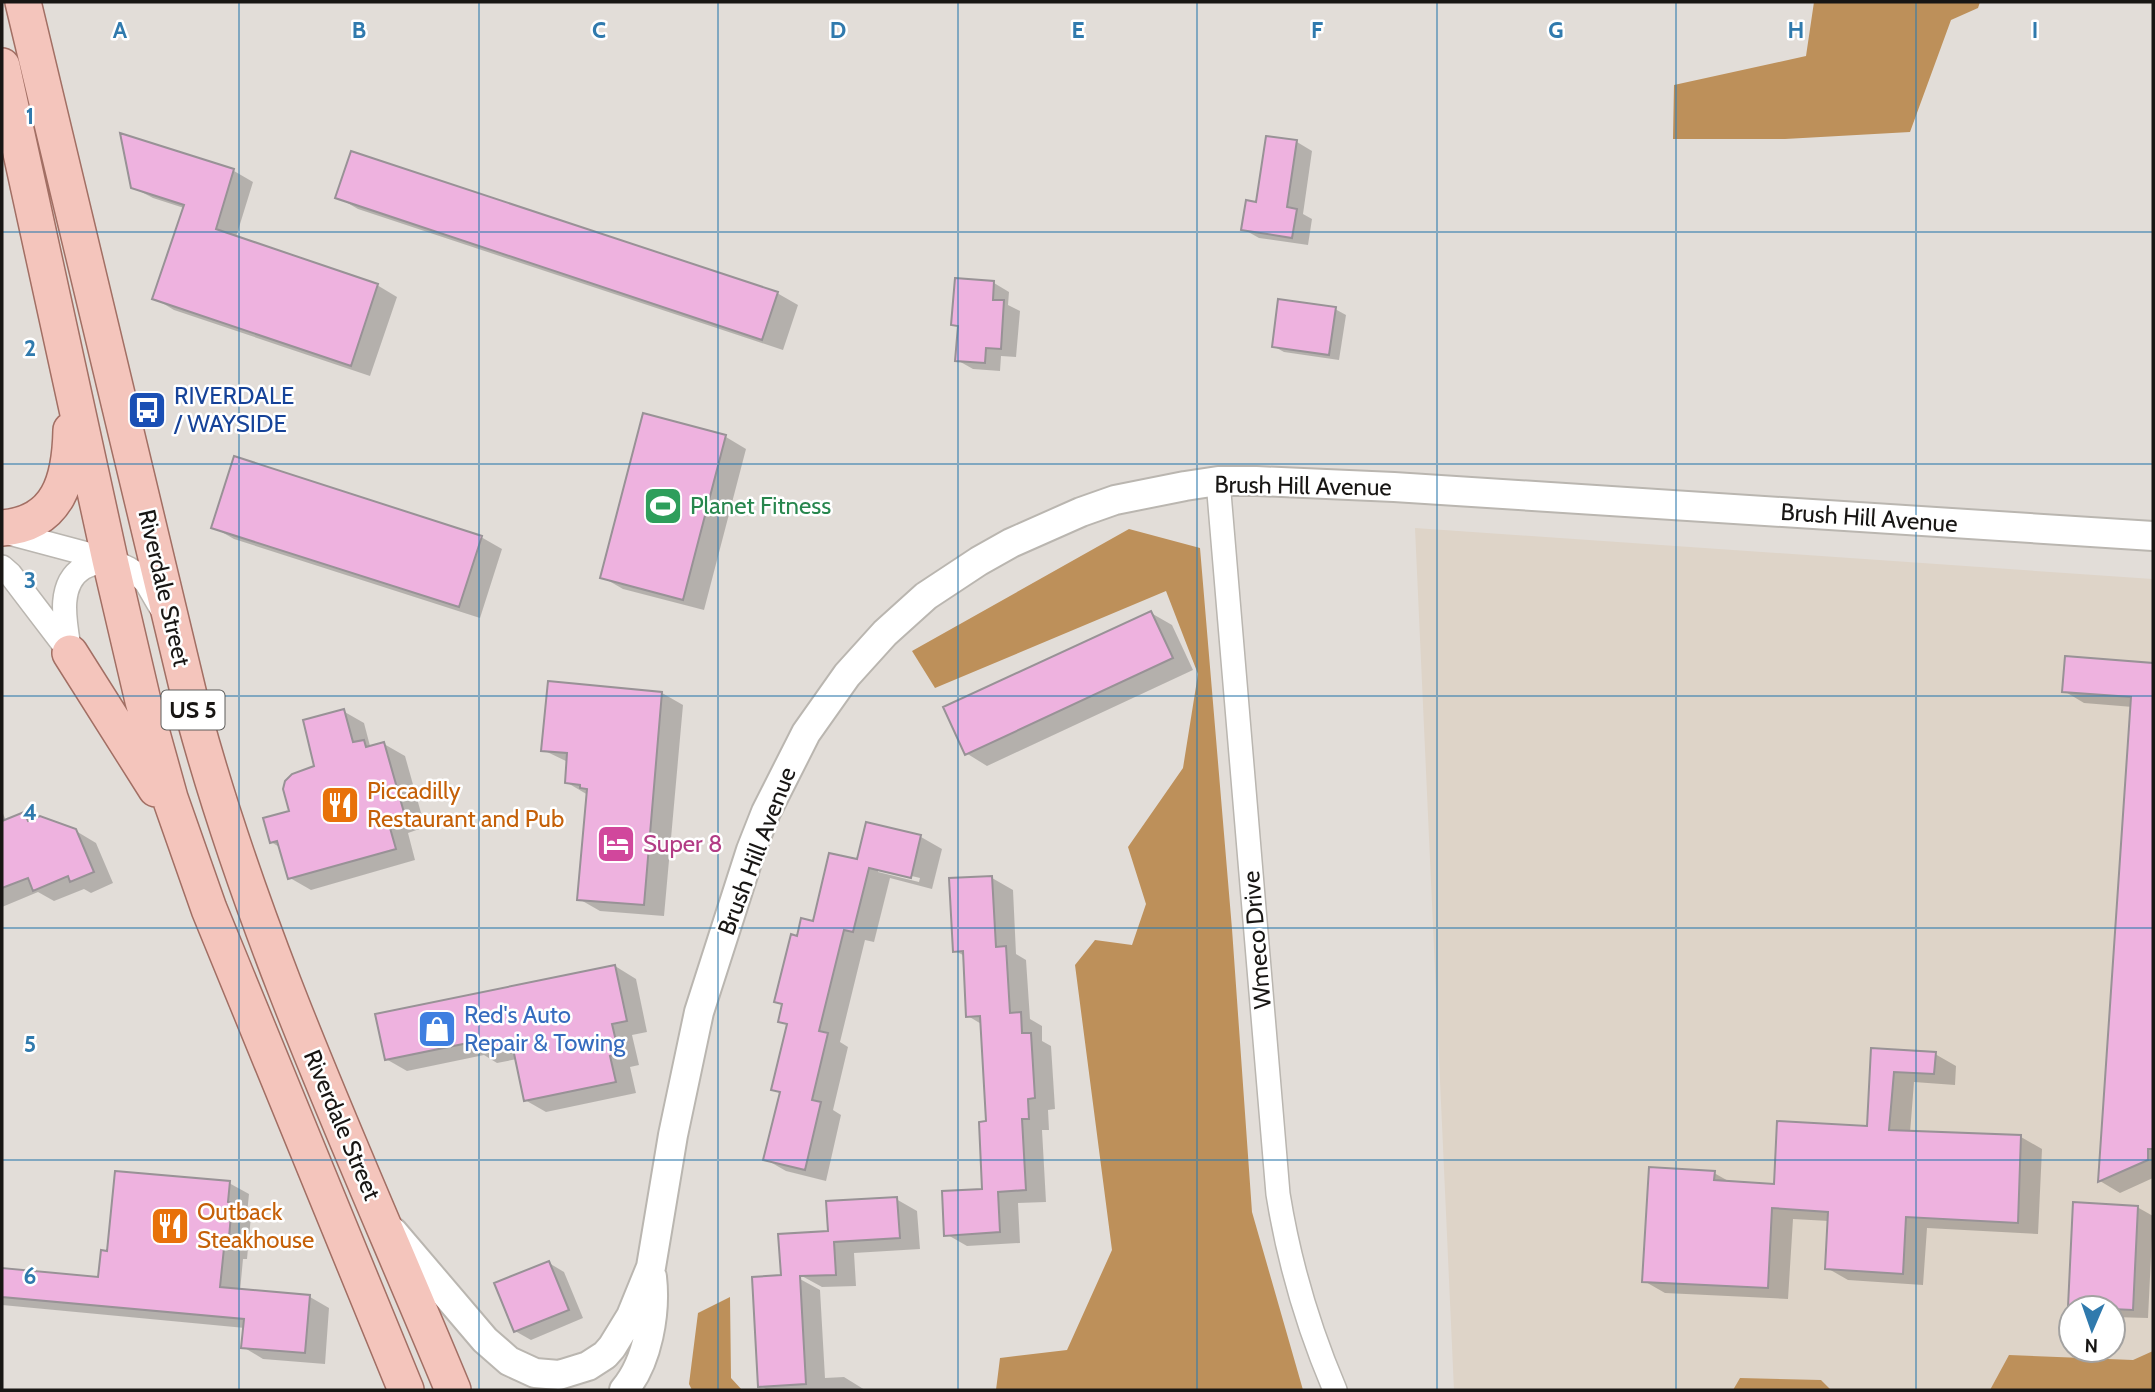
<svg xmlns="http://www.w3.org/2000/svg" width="2155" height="1392" viewBox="0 0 2155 1392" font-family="Cabin,sans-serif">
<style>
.built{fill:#ded4c8;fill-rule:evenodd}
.forest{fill:#bd905a}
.shadow{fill:#0003;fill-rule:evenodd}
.building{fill:#eeb2df;stroke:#989296;stroke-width:2}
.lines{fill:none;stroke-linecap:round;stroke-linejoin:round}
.minor-casing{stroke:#bab6b0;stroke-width:26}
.tertiary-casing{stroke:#bab6b0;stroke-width:32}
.primary-casing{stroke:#a26f64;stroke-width:38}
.minor{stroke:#fff;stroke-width:23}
.tertiary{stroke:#fff;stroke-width:28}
.primary{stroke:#f4c5bc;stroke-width:35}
.grid{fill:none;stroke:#307aad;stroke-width:2;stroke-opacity:0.55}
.labels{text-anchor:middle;stroke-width:5;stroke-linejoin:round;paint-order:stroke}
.shield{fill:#fff;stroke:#5d5c5a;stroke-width:2}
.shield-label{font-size:23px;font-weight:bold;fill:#181614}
.transit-label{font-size:24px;fill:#164399;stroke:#fff;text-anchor:start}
.street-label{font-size:24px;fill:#181614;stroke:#fff}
.leisure-label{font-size:24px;fill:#27864d;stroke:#fff;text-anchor:start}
.food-label{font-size:24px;fill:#c56008;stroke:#fff;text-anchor:start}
.hotel-label{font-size:24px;fill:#b23c85;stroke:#fff;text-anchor:start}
.shop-label{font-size:24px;fill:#366cbe;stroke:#fff;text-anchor:start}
.grid-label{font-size:23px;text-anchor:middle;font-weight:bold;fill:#307aad;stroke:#fff;stroke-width:5;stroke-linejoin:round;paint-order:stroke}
</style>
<rect width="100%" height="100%" fill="#e2ddd8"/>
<!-- built -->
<path class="built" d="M 1415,528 L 2153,579 L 2153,1390 L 1454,1390 ZM 2071,1308 L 2113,1308 L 2113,1350 L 2071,1350 Z"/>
<!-- forest -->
<path class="forest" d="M 1814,2 L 1980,2 L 1978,8 L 1951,20 L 1910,132 L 1785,139 L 1673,139 L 1674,85 L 1806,56 Z
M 1129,529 L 1200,548 L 1232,929 L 1252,1212 L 1303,1390 L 996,1390 L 1000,1358 L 1067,1350 L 1112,1250 L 1075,965 L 1095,940 L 1132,945 L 1146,904 L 1128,847 L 1183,768 L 1198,674 L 1166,591 L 935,688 L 912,651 Z
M 730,1297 L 731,1378 L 742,1390 L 692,1390 L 689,1384 L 698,1313 Z
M 2153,1351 L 2153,1390 L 1990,1390 L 2009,1355 L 2133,1360 Z
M 1740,1378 L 1821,1380 L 1831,1390 L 1733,1390 Z"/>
<!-- shadow -->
<path class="shadow" d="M 122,135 L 234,171 L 253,182 L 236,237 L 377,285 L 397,297 L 370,376 L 174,310 L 154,298 L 184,208 L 153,198 L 132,187 Z
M 1267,138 L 1297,142 L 1312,151 L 1303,214 L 1312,219 L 1308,245 L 1259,238 L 1243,229 L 1257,204 Z
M 337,197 L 777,293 L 798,305 L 783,350 L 358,209 Z
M 956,280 L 994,283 L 1009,292 L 1008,305 L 1020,311 L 1016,357 L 1001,356 L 1000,371 L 973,369 L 957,360 L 960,328 L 953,324 Z
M 1335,309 L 1346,315 L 1339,360 L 1284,352 L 1273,346 Z
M 645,415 L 726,437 L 746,449 L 704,610 L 623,589 L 602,577 Z
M 213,527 L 481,537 L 502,549 L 480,618 L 234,539 Z
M 1151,613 L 1172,625 L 1193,670 L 987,766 L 966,753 Z
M 2066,658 L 2153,665 L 2153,1178 L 2120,1193 L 2100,1181 L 2133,707 L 2084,703 L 2064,691 Z
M 549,683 L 662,693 L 683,705 L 664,916 L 600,911 L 579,899 L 588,795 L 566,782 L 568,762 L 543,750 Z
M 343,711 L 364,723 L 370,746 L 373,747 L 384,744 L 405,756 L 425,827 L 408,833 L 415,860 L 311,890 L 290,878 L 281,848 L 271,842 L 317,767 Z
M 2,811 L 6,821 L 24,814 L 34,820 L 76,831 L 96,843 L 113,883 L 91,893 L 84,889 L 54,901 L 38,892 L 2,907 Z
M 868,824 L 921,837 L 942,849 L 932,889 L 890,878 L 874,942 L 865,940 L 840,1042 L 848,1047 L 833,1110 L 841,1115 L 826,1181 L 786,1171 L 765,1159 L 781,1094 L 773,1089 L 788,1025 L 780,1021 L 798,938 L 814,923 L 859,862 ZM 878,868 L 920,878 L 919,882 L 878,872 Z
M 992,878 L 1013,890 L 1016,954 L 1026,960 L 1030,1019 L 1042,1026 L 1042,1041 L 1051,1046 L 1055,1109 L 1048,1110 L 1049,1130 L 1042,1130 L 1046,1202 L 1018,1203 L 1020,1243 L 967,1246 L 946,1234 L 984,1191 L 988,1123 L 983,1025 L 968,1016 L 965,956 L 955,951 Z
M 615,966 L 636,979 L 647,1032 L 632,1035 L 639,1065 L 630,1067 L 636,1093 L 546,1112 L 525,1100 L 517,1059 L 497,1063 L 484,1055 L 407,1071 L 386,1059 Z
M 1873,1050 L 1935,1054 L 1956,1066 L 1955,1085 L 1914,1082 L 1910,1133 L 2021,1137 L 2042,1149 L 2038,1234 L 1927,1228 L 1923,1285 L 1848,1280 L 1827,1268 L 1829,1221 L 1793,1219 L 1788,1299 L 1665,1293 L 1644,1281 L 1714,1173 L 1732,1183 L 1775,1185 L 1868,1128 Z
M 229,1183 L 249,1194 L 247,1214 L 251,1216 L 247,1259 L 243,1259 L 240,1291 L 310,1297 L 329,1308 L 325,1364 L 263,1359 L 243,1347 L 245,1328 L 2,1305 L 2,1270 L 99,1279 L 109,1253 Z
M 896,1199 L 917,1211 L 920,1249 L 854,1253 L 856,1286 L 822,1287 L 800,1275 L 800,1279 L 820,1290 L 825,1378 L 844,1377 L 865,1390 L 768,1390 L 760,1386 L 782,1277 L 830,1233 Z
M 2137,1207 L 2153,1216 L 2148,1318 L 2113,1317 L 2113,1308 L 2069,1306 Z
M 549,1263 L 564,1272 L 583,1318 L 531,1340 L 515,1331 Z"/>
<!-- building -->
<path class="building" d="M 120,133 L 234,169 L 216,229 L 378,284 L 351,366 L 152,299 L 184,205 L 131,188 Z
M 1266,136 L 1297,140 L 1287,207 L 1297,209 L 1292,238 L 1241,230 L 1246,200 L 1256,202 Z
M 351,151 L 778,292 L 762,340 L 335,198 Z
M 955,278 L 994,281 L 993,300 L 1004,300 L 1001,349 L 986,348 L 985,363 L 955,361 L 958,326 L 951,325 Z
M 1278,299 L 1336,307 L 1329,355 L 1272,347 Z
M 643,413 L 726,435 L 683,600 L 600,578 Z
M 234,456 L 482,536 L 459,607 L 211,528 Z
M 1151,611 L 1173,658 L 965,755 L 943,707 Z
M 2065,656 L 2153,663 L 2153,1149 L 2148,1149 L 2148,1160 L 2098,1182 L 2131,697 L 2062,692 Z
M 548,681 L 662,692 L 644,905 L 577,900 L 587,789 L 580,788 L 580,785 L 565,783 L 567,753 L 541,751 Z
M 344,709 L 353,742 L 364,740 L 366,747 L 384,742 L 405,816 L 388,821 L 396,849 L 288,879 L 277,841 L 270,843 L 263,818 L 289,811 L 283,789 L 285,781 L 292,774 L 314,766 L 303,720 Z
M 24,812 L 28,821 L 40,816 L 76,829 L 94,872 L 70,882 L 68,876 L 33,891 L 28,878 L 2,888 L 2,821 Z
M 866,822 L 921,835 L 911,878 L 869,868 L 853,932 L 844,930 L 819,1031 L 828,1033 L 812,1100 L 821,1102 L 805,1170 L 763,1160 L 780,1092 L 771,1090 L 787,1024 L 778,1022 L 782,1004 L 774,1002 L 791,934 L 797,936 L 801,918 L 813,921 L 829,853 L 857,859 Z
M 992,876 L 996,947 L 1006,946 L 1010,1013 L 1021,1012 L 1022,1033 L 1031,1033 L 1035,1098 L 1028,1099 L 1029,1119 L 1022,1119 L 1026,1190 L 998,1192 L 1000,1232 L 944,1236 L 942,1191 L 982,1189 L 979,1122 L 986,1121 L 980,1016 L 966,1017 L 963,951 L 953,952 L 949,878 Z
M 615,965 L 627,1021 L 612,1024 L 619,1054 L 610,1056 L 616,1082 L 524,1101 L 512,1044 L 475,1052 L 473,1042 L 385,1060 L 375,1014 Z
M 1871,1048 L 1936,1052 L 1934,1074 L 1894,1072 L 1889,1130 L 2021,1135 L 2018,1223 L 1906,1217 L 1903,1274 L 1825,1269 L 1828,1212 L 1772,1208 L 1768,1288 L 1642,1282 L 1649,1167 L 1715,1171 L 1714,1180 L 1774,1184 L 1777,1121 L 1867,1126 Z
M 115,1171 L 230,1181 L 228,1202 L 232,1203 L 228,1249 L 224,1248 L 220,1287 L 310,1295 L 305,1353 L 241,1348 L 244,1319 L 2,1297 L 2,1268 L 98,1277 L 101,1250 L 107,1251 Z
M 897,1197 L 900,1238 L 834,1242 L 836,1275 L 800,1276 L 806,1384 L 758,1387 L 752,1277 L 781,1275 L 778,1234 L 828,1231 L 826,1201 Z
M 2073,1202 L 2138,1206 L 2133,1310 L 2068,1307 Z
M 549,1261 L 569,1310 L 514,1332 L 494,1283 Z"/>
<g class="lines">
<!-- minor casing -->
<g class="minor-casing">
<path id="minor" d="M 1218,481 L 1278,1194 C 1289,1262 1308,1327 1335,1390
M 5,532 L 110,560 L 129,569 L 139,575 L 146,582 L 160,606
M 2,567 L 10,574 L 68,650
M 70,653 C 66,627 55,585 83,568 C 91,563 101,562 110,560"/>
</g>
<!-- tertiary casing -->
<g class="tertiary-casing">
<path id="tertiary" d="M 393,1232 L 485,1340 L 509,1361 L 535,1373 L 559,1375 L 588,1366 L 605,1355 L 612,1347 L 631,1316 L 651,1267 L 673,1135 L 699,1012 L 751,850 L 766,812 L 806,733 L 847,675 L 885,633 L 926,596 L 979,561 L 1011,543 L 1081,512 L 1115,500 L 1185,486 L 1218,481 L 1256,481 L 1394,487 L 2153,536
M 624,1390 C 648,1362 656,1312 652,1277"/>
</g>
<!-- primary casing -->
<g class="primary-casing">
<path id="primary" d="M 23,2 L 194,716 C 257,948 361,1168 453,1390
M 2,66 L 110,560 L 143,701 L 170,798 L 209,909 L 406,1390
M 2,528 C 59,524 70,479 71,430
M 70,653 L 156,789"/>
</g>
<!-- minor -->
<use href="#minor" class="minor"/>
<!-- tertiary -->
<use href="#tertiary" class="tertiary"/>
<!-- primary -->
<use href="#primary" class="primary"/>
</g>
<!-- grid -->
<path class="grid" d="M 239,2 L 239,1390M 479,2 L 479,1390M 718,2 L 718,1390M 958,2 L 958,1390M 1197,2 L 1197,1390M 1437,2 L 1437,1390M 1676,2 L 1676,1390M 1916,2 L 1916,1390M 2,232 L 2153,232M 2,464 L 2153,464M 2,696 L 2153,696M 2,928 L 2153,928M 2,1160 L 2153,1160"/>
<!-- icons -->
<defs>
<g id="bus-square" transform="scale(2.0125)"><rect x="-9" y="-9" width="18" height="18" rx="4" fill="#1a4fb4" stroke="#fff"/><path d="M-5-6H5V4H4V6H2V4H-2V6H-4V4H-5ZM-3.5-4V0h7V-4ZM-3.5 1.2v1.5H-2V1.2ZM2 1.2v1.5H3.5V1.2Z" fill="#fff"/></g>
<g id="stadium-square" transform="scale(2.0125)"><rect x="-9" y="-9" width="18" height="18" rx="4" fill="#2e9e5b" stroke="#fff"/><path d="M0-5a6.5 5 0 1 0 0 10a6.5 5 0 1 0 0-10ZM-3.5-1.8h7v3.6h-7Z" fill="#fff"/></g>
<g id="restaurant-square" transform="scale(2.0125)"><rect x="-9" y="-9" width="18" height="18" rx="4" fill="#e8710a" stroke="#fff"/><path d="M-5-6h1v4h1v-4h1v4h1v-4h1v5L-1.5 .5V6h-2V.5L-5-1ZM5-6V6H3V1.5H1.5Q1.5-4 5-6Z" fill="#fff"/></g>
<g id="hotel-square" transform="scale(2.0125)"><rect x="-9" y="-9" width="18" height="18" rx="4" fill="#d1479c" stroke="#fff"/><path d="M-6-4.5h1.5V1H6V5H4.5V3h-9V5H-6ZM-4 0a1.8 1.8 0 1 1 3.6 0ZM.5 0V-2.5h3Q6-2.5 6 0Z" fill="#fff"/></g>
<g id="shop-square" transform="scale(2.0125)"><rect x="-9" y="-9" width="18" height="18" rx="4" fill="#3f7fe0" stroke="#fff"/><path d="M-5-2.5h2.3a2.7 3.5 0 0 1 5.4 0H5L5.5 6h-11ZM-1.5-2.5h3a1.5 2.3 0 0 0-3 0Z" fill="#fff"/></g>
</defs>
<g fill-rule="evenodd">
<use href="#bus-square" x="147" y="410"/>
<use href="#stadium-square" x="663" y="506"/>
<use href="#restaurant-square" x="340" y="805"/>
<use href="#hotel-square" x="616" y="844"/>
<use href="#shop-square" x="437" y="1029"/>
<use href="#restaurant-square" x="170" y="1226"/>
</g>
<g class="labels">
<!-- shield labels -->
<rect class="shield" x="161.5" y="690.5" width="63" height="39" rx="5"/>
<g class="shield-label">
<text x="193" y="718">US 5</text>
</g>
<!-- transit labels -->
<g class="transit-label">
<text x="174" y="404">RIVERDALE<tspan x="174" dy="28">/ WAYSIDE</tspan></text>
</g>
<!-- street labels -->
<g class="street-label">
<text transform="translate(1303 486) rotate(1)" y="8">Brush Hill Avenue</text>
<text transform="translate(1869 518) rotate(4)" y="8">Brush Hill Avenue</text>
<text transform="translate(164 588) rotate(77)" y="8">Riverdale Street</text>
<text transform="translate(757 851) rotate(-69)" y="8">Brush Hill Avenue</text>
<text transform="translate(1257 940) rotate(-95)" y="8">Wmeco Drive</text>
<text transform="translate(342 1125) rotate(67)" y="8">Riverdale Street</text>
</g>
<!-- leisure labels -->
<g class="leisure-label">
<text x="690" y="514">Planet Fitness</text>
</g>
<!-- food labels -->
<g class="food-label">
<text x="367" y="799">Piccadilly<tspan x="367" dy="28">Restaurant and Pub</tspan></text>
<text x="197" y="1220">Outback<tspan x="197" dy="28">Steakhouse</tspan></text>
</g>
<!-- hotel labels -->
<g class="hotel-label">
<text x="643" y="852">Super 8</text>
</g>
<!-- shop labels -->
<g class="shop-label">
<text x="464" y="1023">Red's Auto<tspan x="464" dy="28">Repair &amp; Towing</tspan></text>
</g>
</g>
<g class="grid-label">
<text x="120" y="38">A</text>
<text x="359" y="38">B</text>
<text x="599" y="38">C</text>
<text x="838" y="38">D</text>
<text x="1078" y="38">E</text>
<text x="1317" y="38">F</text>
<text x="1556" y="38">G</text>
<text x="1796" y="38">H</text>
<text x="2035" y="38">I</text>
<text x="30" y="124">1</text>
<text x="30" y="356">2</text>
<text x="30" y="588">3</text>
<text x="30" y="820">4</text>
<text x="30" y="1052">5</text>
<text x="30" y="1284">6</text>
</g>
<!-- border -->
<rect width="2155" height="1392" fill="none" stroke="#181614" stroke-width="7"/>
<!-- north arrow -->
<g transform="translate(2092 1329) rotate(182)"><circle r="33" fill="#ffffff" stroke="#a3a2a1" stroke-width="2"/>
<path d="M0-5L12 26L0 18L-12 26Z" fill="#307aad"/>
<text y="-10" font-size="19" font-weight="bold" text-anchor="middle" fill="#181614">N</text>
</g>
</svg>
